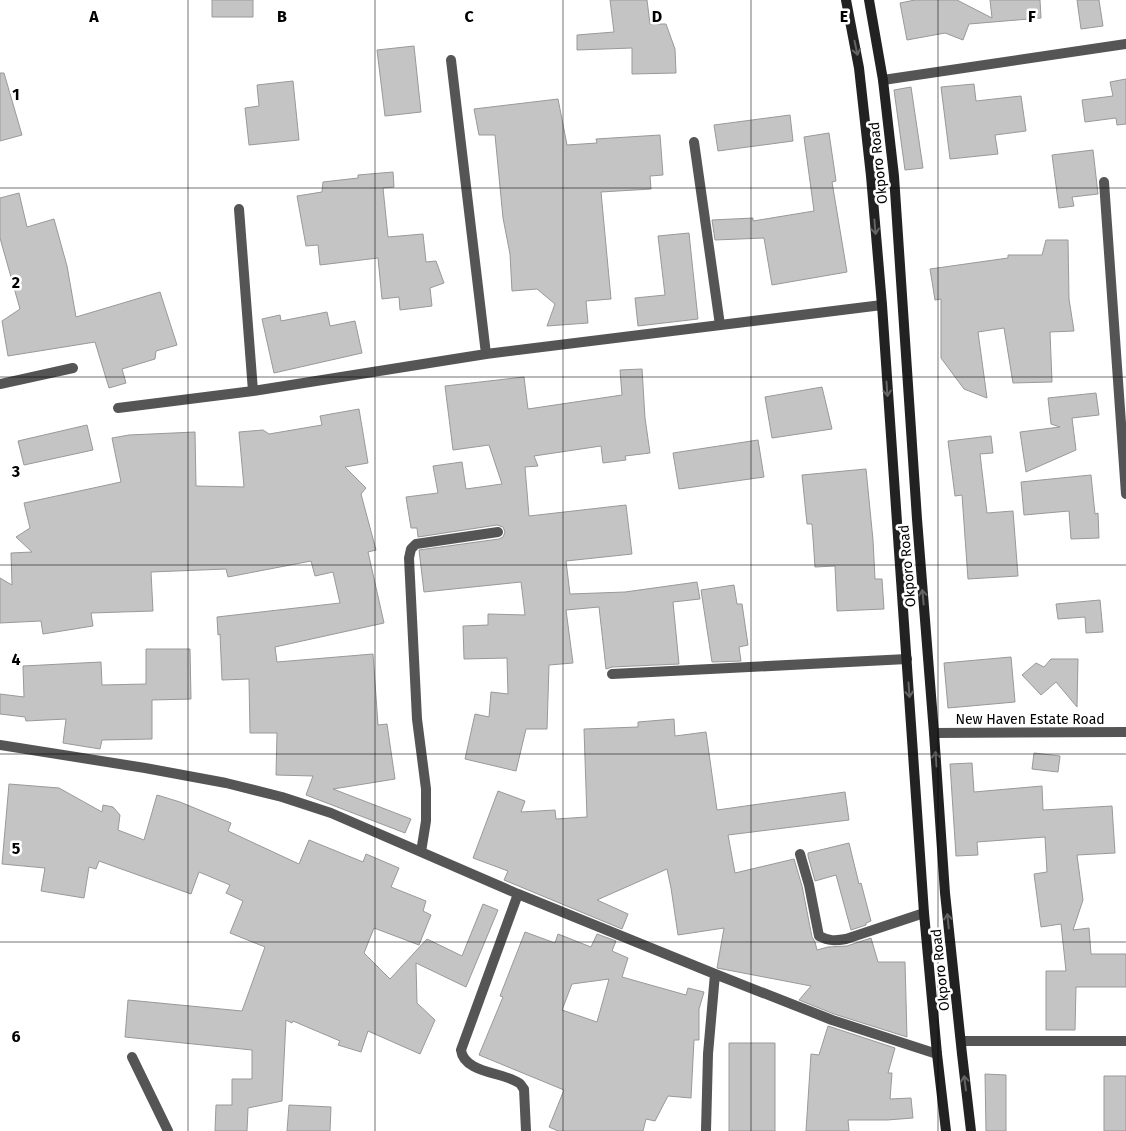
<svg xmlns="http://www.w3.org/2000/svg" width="1126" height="1131" viewBox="0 0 1126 1131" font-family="'Fira Sans',sans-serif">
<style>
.building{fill:#c4c4c4;stroke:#999;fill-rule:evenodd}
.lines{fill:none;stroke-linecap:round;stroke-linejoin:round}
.lane{stroke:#555;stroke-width:10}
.street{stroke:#555;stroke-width:10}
.secondary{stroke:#222;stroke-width:10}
.oneway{stroke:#646464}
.grid{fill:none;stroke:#000;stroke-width:1;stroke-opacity:0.55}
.labels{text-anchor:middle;stroke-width:5;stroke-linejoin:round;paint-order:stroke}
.street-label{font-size:14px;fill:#000;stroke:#fff}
.grid-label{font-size:16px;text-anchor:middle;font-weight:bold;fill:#000;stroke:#fff;stroke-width:5;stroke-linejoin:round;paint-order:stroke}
</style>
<rect width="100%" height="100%" fill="#fff"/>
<!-- building -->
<path class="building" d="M 212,0 L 253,0 L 253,17 L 212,17 Z
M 610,0 L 647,0 L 650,24 L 666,24 L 675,49 L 676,73 L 632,74 L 632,48 L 577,50 L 577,35 L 614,32 Z
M 915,0 L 957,0 L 992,18 L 990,0 L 1040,0 L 1041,18 L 969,24 L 963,40 L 945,33 L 907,40 L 900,3 Z
M 1077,0 L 1099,0 L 1103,26 L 1081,29 Z
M 414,46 L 421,112 L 385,116 L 377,50 Z
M 0,73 L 4,73 L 22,135 L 0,141 Z
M 1126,79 L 1126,124 L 1117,125 L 1116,118 L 1085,122 L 1082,100 L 1113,96 L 1110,82 Z
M 293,81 L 299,140 L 249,145 L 245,108 L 259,106 L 257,85 Z
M 974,84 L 976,101 L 1021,96 L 1026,131 L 995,135 L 998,154 L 950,159 L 941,87 Z
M 911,87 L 923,168 L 905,170 L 894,90 Z
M 558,99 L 567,145 L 597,143 L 596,139 L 660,135 L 663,175 L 650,176 L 651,189 L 601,192 L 611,299 L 586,301 L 588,323 L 547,326 L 555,304 L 537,289 L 512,291 L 510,254 L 503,218 L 495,135 L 479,135 L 474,109 Z
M 790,115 L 793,141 L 718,151 L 714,125 Z
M 829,133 L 836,181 L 832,182 L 847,272 L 772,285 L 764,238 L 715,240 L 712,220 L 753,218 L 753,221 L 814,211 L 804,137 Z
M 1093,150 L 1098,194 L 1072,197 L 1074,206 L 1059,208 L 1052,155 Z
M 393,172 L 394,187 L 383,188 L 388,237 L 423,234 L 426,262 L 436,261 L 444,283 L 430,288 L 432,306 L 400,310 L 399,297 L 382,299 L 378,258 L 320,265 L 318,245 L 306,246 L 297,196 L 322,192 L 323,182 L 358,178 L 358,175 Z
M 19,193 L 27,227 L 54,219 L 67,266 L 76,317 L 160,292 L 177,345 L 156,351 L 155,359 L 122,369 L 126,383 L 109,388 L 95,342 L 8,356 L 2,321 L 20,309 L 0,238 L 0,198 Z
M 689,233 L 698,319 L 638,326 L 635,298 L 665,295 L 658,236 Z
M 1046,240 L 1068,240 L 1069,299 L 1074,331 L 1050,332 L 1052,382 L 1013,383 L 1004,328 L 978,332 L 987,398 L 964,389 L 941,358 L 941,299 L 935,300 L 930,269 L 1008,258 L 1008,255 L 1042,255 Z
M 327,312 L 330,326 L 355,321 L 362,353 L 274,373 L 262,319 L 280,315 L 281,321 Z
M 642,369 L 645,418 L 650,453 L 625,456 L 626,460 L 603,463 L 601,446 L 534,456 L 538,466 L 525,467 L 529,516 L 626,505 L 632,554 L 566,561 L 570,594 L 625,592 L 697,582 L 700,599 L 673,602 L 679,664 L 612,667 L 606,669 L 599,607 L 566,610 L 573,663 L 549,665 L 547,729 L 526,729 L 516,771 L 465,759 L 475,714 L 489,717 L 491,692 L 508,694 L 507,658 L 464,659 L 463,626 L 488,625 L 488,614 L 525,615 L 521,582 L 424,592 L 419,550 L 499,539 L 503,537 L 505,532 L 503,527 L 497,525 L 418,537 L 417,528 L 411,528 L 406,497 L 438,493 L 433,466 L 462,462 L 466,489 L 502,484 L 489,445 L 453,450 L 445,386 L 524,377 L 528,409 L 622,395 L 620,370 Z
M 822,387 L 832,429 L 772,438 L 765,397 Z
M 1096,393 L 1099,415 L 1072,418 L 1076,450 L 1026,472 L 1020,432 L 1060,427 L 1051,424 L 1048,398 Z
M 359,409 L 368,463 L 345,467 L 366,488 L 361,494 L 376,550 L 368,552 L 384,623 L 275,647 L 277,662 L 373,654 L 378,725 L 387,724 L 395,779 L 333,789 L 411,819 L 405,833 L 306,795 L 313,776 L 276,775 L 277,733 L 250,733 L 249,679 L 222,680 L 220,634 L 218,635 L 217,617 L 340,603 L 333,572 L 315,576 L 311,561 L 228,577 L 226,569 L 151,572 L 153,611 L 91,613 L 93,626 L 43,634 L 41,621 L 0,623 L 0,578 L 12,585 L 11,553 L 32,552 L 16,537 L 30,528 L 24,503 L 121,482 L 112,438 L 129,435 L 195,432 L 196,486 L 244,487 L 239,432 L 263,430 L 269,434 L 322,425 L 320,416 Z
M 87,425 L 93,450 L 24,465 L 18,441 Z
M 991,436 L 993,453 L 980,454 L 987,513 L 1013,511 L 1018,576 L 968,579 L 962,495 L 955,496 L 948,441 Z
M 758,440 L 764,477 L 679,489 L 673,453 Z
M 866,469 L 873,540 L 875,579 L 882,579 L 884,609 L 837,611 L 835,566 L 815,567 L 812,524 L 807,524 L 802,475 Z
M 1091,475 L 1095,514 L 1098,513 L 1099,538 L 1071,539 L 1069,511 L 1024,515 L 1021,482 Z
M 734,585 L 737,604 L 742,604 L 748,645 L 739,647 L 741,661 L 712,662 L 701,590 Z
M 1100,600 L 1103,632 L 1086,633 L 1085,617 L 1058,619 L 1056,604 Z
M 146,649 L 190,649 L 191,699 L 152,700 L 152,739 L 102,740 L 100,749 L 63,743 L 66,719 L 26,721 L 25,717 L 0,714 L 0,694 L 24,697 L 23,666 L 101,662 L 102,685 L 146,684 Z
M 1011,657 L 1015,702 L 948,708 L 944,663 Z
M 1051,659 L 1078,659 L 1077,707 L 1056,682 L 1041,695 L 1022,675 L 1036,663 L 1044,667 Z
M 674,719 L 675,736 L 706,732 L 717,810 L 845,792 L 849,820 L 728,835 L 735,873 L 794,859 L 802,886 L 812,937 L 815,942 L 817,950 L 828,947 L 847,946 L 871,938 L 878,962 L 905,962 L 907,1037 L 834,1014 L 799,1000 L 811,986 L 717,968 L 724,928 L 678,935 L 671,888 L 667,869 L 597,900 L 628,914 L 622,929 L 504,880 L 508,871 L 473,858 L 498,791 L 525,801 L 521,812 L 555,810 L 556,819 L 587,817 L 584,729 L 638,727 L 638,722 Z
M 1034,753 L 1060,756 L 1058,772 L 1032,769 Z
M 972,763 L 974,792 L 1042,786 L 1043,810 L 1112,806 L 1115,853 L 1077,855 L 1083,900 L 1073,930 L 1089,928 L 1091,954 L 1126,954 L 1126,987 L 1076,987 L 1075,1030 L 1046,1030 L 1046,971 L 1066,971 L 1061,924 L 1041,927 L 1034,874 L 1047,872 L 1045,837 L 977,842 L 978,855 L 956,856 L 950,764 Z
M 9,784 L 59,788 L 102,812 L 103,805 L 113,807 L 120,815 L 118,830 L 144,840 L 157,795 L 180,802 L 231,823 L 228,831 L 299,864 L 309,840 L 363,862 L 366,854 L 399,868 L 391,887 L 426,901 L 423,911 L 431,915 L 419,945 L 374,928 L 364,953 L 390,979 L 427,939 L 462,956 L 483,904 L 498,910 L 466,987 L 416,963 L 417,1003 L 435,1020 L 420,1054 L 368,1031 L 361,1052 L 338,1045 L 340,1041 L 293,1021 L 292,1023 L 286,1020 L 282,1101 L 248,1108 L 247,1131 L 215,1131 L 216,1105 L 232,1105 L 232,1079 L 252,1079 L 252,1050 L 125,1037 L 128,1000 L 242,1011 L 265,947 L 230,933 L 243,901 L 226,893 L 230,885 L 199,872 L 191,894 L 99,861 L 96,869 L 89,867 L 84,898 L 41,891 L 45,868 L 2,864 Z
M 849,843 L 859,884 L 861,883 L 871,921 L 866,923 L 866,925 L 851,930 L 836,875 L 815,881 L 808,856 L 808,853 Z
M 525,932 L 555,943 L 558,934 L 591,947 L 597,934 L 616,941 L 612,951 L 628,958 L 622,977 L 686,995 L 688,988 L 704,992 L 699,1009 L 699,1040 L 694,1040 L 691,1098 L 668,1096 L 655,1121 L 646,1119 L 643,1131 L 558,1131 L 549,1127 L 564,1090 L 479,1055 L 503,997 L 500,996 ZM 609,979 L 597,1022 L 562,1010 L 572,984 Z
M 828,1026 L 895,1048 L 888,1073 L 892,1073 L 890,1099 L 911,1098 L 913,1118 L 887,1120 L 848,1120 L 849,1131 L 806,1131 L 811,1054 L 819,1055 Z
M 729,1043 L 775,1043 L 775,1131 L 729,1131 Z
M 985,1074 L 1006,1075 L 1006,1131 L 986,1131 Z
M 1104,1076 L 1126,1076 L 1126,1131 L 1104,1131 Z
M 289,1105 L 331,1107 L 330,1131 L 287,1131 Z"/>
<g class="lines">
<!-- lane -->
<path class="lane" d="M 0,384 L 73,368
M 800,854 L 809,885 L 819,936 C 829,941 835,941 846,939 L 924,913"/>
<!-- street -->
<path class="street" d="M 451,60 L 486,354
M 883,80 L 1126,44
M 694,142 L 720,325
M 1104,182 L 1126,494
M 239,209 L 253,391
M 118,408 L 253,391 L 486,354 L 882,305
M 612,674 L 907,659
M 934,733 L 1126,732
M 0,745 L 145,768 L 226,783 L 282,797 L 331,813 L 518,894 L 715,974 L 832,1020 L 937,1054
M 421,852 L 426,821 L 426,789 L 417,719 L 409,558 L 411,549 L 416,544 L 498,532
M 518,894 L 461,1050 C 464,1073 503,1072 519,1083 C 521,1084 522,1087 524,1089 L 526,1131
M 961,1041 L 1126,1041
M 132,1057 L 168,1131
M 706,1131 L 708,1054 L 715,974"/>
<!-- secondary -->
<path class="secondary" d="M 846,0 L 859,68 L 871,176 L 882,305 L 924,913 L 937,1054 L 946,1131
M 869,0 L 883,80 L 894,176 L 917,519 L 934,733 L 945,893 L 962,1054 L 971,1131"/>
</g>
<!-- one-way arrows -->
<defs><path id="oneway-shaft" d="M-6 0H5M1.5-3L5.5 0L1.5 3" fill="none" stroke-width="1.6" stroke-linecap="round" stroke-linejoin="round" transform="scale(1.25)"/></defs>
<g class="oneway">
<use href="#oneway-shaft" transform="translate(856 48) rotate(78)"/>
<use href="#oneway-shaft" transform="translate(875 227) rotate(85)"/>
<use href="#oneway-shaft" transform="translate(887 389) rotate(86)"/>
<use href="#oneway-shaft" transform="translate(923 597) rotate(-95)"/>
<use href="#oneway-shaft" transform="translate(909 690) rotate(86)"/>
<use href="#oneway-shaft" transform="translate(936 759) rotate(-94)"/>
<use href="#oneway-shaft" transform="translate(948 921) rotate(-96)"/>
<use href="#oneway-shaft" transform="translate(965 1083) rotate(-97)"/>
</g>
<!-- grid -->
<path class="grid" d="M 188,0 L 188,1131M 375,0 L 375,1131M 563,0 L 563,1131M 751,0 L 751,1131M 938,0 L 938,1131M 0,188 L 1126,188M 0,377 L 1126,377M 0,565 L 1126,565M 0,754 L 1126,754M 0,942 L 1126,942"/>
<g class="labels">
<!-- street labels -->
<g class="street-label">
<text transform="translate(878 163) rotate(-96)" y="5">Okporo Road</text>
<text transform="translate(907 566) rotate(-95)" y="5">Okporo Road</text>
<text x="1030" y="724">New Haven Estate Road</text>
<text transform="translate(940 970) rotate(-96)" y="5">Okporo Road</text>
</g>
</g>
<g class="grid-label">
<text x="94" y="22">A</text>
<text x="282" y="22">B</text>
<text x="469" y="22">C</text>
<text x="657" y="22">D</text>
<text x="844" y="22">E</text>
<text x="1032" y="22">F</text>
<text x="16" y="100">1</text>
<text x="16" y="288">2</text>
<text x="16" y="477">3</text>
<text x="16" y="665">4</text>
<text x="16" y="854">5</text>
<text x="16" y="1042">6</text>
</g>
</svg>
